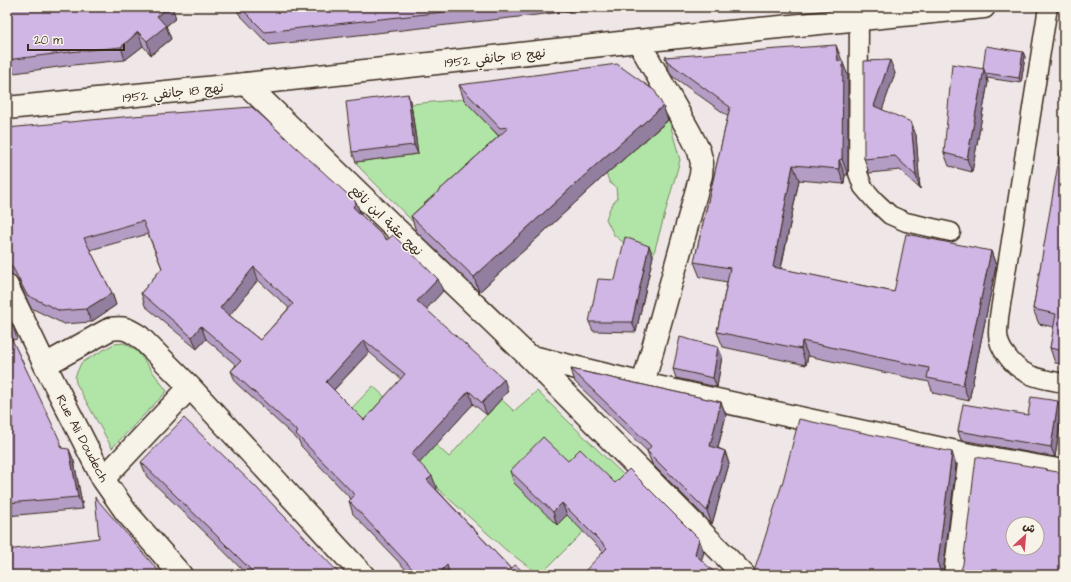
<svg xmlns="http://www.w3.org/2000/svg" width="1071" height="582" viewBox="0 0 1071 582" font-family="'Architects Daughter','Playpen Sans Arabic',sans-serif">
<style>
.green{fill:#b1e5a7;stroke:#768862}
.lines{fill:none;stroke-linecap:round;stroke-linejoin:round}
.service-casing{stroke:#3b2a1e;stroke-width:21}
.minor-casing{stroke:#3b2a1e;stroke-width:25}
.secondary-casing{stroke:#3b2a1e;stroke-width:25}
.service{stroke:#f7f3e8;stroke-width:18}
.minor{stroke:#f7f3e8;stroke-width:22}
.secondary{stroke:#f7f3e8;stroke-width:22}
.wall{fill:#b39dc4;stroke:#3b2a1e;fill-rule:evenodd}
.shaded-wall{fill:#927fa0;stroke:#3b2a1e}
.building{fill:#d0b6e4;stroke:#3b2a1e;fill-rule:evenodd}
.labels{text-anchor:middle;stroke-width:3;stroke-linejoin:round;paint-order:stroke}
.street-label{font-size:13px;fill:#3b2a1e;stroke:#f7f3e8}
</style>
<rect width="100%" height="100%" fill="#efe7e7"/>
<filter id="ink" filterUnits="userSpaceOnUse"><feTurbulence type="fractalNoise" baseFrequency=".025" numOctaves="2"/><feDisplacementMap in="SourceGraphic" scale="8" xChannelSelector="R" yChannelSelector="G"/><feConvolveMatrix kernelMatrix="1 2 1 2 8 2 1 2 1" color-interpolation-filters="sRGB"/></filter>
<g filter="url(#ink)">
<!-- green -->
<path class="green" d="M 477,98 L 474,110 L 498,136 L 507,148 L 419,228 L 360,168 L 356,162 L 417,154 L 411,104 Z
M 669,120 L 680,160 L 653,256 L 628,246 L 614,235 L 606,219 L 610,208 L 617,198 L 616,187 L 610,183 L 606,174 Z
M 124,343 L 137,351 L 167,391 L 112,448 L 76,383 L 75,377 L 81,363 L 114,344 Z
M 373,386 L 449,457 L 501,399 L 514,411 L 537,391 L 632,483 L 540,575 L 506,550 L 437,488 L 421,472 L 348,412 Z"/>
<g class="lines">
<!-- service casing -->
<g class="service-casing">
<path id="service" d="M 1048,7 L 999,317 C 999,322 998,328 998,333 C 998,341 1002,350 1007,356 C 1022,377 1041,379 1064,383
M 859,19 L 858,173 L 863,187 L 875,201 L 890,215 L 906,222 L 951,232"/>
</g>
<!-- minor casing -->
<g class="minor-casing">
<path id="minor" d="M 638,41 L 690,133 L 699,151 L 702,163 L 701,175 L 643,384
M 246,84 L 528,356 L 744,575
M 7,286 L 45,365 L 103,479 L 126,512 L 181,575
M 528,356 L 643,384 L 970,455 L 1064,471
M 45,365 L 110,329 C 125,327 128,329 140,337 L 190,387 L 363,575
M 103,479 L 190,387
M 955,575 L 970,455"/>
</g>
<!-- secondary casing -->
<g class="secondary-casing">
<path id="secondary" d="M 7,108 L 246,84 L 638,41 L 984,7"/>
</g>
<!-- service -->
<use href="#service" class="service"/>
<!-- minor -->
<use href="#minor" class="minor"/>
<!-- secondary -->
<use href="#secondary" class="secondary"/>
</g>
<!-- wall -->
<path class="wall" d="M 7,7 L 176,18 L 166,26 L 171,39 L 151,55 L 143,46 L 125,60 L 73,65 L 7,74 Z
M 236,7 L 608,7 L 269,45 L 239,14 Z
M 1023,52 L 1025,57 L 1021,83 L 987,78 L 988,82 L 972,172 L 949,166 L 944,153 L 983,68 Z
M 665,57 L 842,61 L 848,76 L 848,175 L 845,175 L 844,184 L 799,180 L 781,269 L 894,292 L 991,251 L 996,266 L 969,401 L 933,393 L 929,382 L 808,356 L 806,365 L 723,347 L 717,332 L 727,282 L 700,277 L 694,262 L 728,116 L 672,76 L 670,73 Z
M 895,73 L 882,109 L 916,135 L 920,189 L 900,170 L 869,173 L 864,158 Z
M 459,85 L 663,106 L 668,120 L 603,177 L 479,292 L 416,231 L 411,216 L 499,136 L 464,100 Z
M 411,104 L 418,154 L 356,162 L 352,152 Z
M 7,128 L 356,202 L 361,215 L 443,291 L 426,309 L 508,391 L 487,415 L 473,404 L 419,463 L 437,488 L 436,489 L 511,569 L 528,575 L 411,575 L 353,514 L 349,501 L 351,499 L 301,446 L 299,441 L 236,383 L 231,371 L 236,365 L 206,339 L 197,349 L 145,306 L 141,293 L 162,268 L 148,234 L 90,250 L 112,293 L 116,305 L 91,322 L 64,324 L 31,308 L 18,280 L 14,276 L 8,274 L 7,274 ZM 258,280 L 289,308 L 260,340 L 229,315 ZM 369,352 L 401,379 L 364,420 L 334,390 Z
M 1064,136 L 1064,364 L 1055,363 L 1050,348 L 1054,327 L 1039,324 L 1033,309 Z
M 649,246 L 653,256 L 636,332 L 593,331 L 589,322 L 615,280 Z
M 7,315 L 13,326 L 17,339 L 12,340 L 62,448 L 74,461 L 83,509 L 7,516 Z
M 722,356 L 717,387 L 676,378 L 673,369 Z
M 571,369 L 721,402 L 726,415 L 718,448 L 725,451 L 729,464 L 712,524 L 652,464 L 647,451 L 575,382 Z
M 1062,411 L 1055,457 L 961,440 L 958,431 L 1028,415 Z
M 568,461 L 615,483 L 704,552 L 701,560 L 603,552 L 567,515 L 557,525 L 514,483 L 510,471 Z
M 141,462 L 341,575 L 247,575 L 214,541 L 147,477 Z"/>
<!-- shaded-wall -->
<path class="shaded-wall" d="M 169,7 L 172,7 L 176,18 L 166,26 L 171,39 L 151,55 L 147,41 L 157,16 Z
M 138,32 L 143,46 L 125,60 L 121,47 Z
M 836,45 L 848,76 L 848,175 L 842,159 L 838,61 Z
M 1023,52 L 1025,57 L 1021,83 L 1019,78 Z
M 890,60 L 895,73 L 879,119 L 874,106 Z
M 984,69 L 988,82 L 972,172 L 967,159 Z
M 408,94 L 411,104 L 418,154 L 414,145 Z
M 663,106 L 668,120 L 603,177 L 479,292 L 474,277 L 598,163 Z
M 911,122 L 916,135 L 920,189 L 916,176 Z
M 839,160 L 845,175 L 844,184 L 839,169 Z
M 793,165 L 799,180 L 778,282 L 773,267 Z
M 356,202 L 361,215 L 353,207 Z
M 649,246 L 653,256 L 636,332 L 632,322 Z
M 991,251 L 996,266 L 969,401 L 963,385 Z
M 254,267 L 258,280 L 225,321 L 220,308 Z
M 438,279 L 443,291 L 422,314 L 417,301 Z
M 112,293 L 116,305 L 91,322 L 86,309 Z
M 201,326 L 206,339 L 197,349 L 192,337 Z
M 364,340 L 369,352 L 330,394 L 326,382 Z
M 802,341 L 808,356 L 806,365 L 801,349 Z
M 718,347 L 722,356 L 717,387 L 713,378 Z
M 504,379 L 508,391 L 487,415 L 482,403 Z
M 469,391 L 473,404 L 416,467 L 411,454 Z
M 1058,401 L 1062,411 L 1055,457 L 1051,447 Z
M 721,402 L 726,415 L 715,459 L 710,446 Z
M 69,449 L 74,461 L 83,509 L 78,497 Z
M 725,451 L 729,464 L 712,524 L 707,511 Z
M 952,452 L 956,465 L 943,573 L 939,568 L 938,561 Z
M 432,476 L 437,488 L 432,493 L 427,480 Z
M 562,503 L 567,515 L 557,525 L 553,512 Z
M 699,539 L 704,552 L 699,567 L 695,554 Z
M 447,565 L 451,575 L 437,575 Z"/>
<!-- building -->
<path class="building" d="M 7,7 L 169,7 L 157,16 L 166,26 L 147,41 L 138,32 L 121,47 L 69,52 L 7,60 Z
M 240,7 L 488,7 L 265,32 Z
M 836,45 L 838,61 L 843,61 L 842,159 L 839,160 L 839,169 L 793,165 L 773,267 L 894,292 L 906,234 L 991,251 L 963,385 L 927,378 L 929,368 L 802,341 L 801,349 L 717,332 L 730,268 L 694,262 L 730,107 L 667,61 L 665,57 Z
M 986,46 L 1023,52 L 1019,78 L 985,73 L 984,69 L 983,68 Z
M 890,60 L 874,106 L 911,122 L 916,176 L 895,156 L 864,159 L 864,61 Z
M 617,64 L 655,91 L 663,106 L 598,163 L 474,277 L 411,216 L 509,127 L 500,128 L 459,85 Z
M 952,64 L 984,69 L 967,159 L 944,153 Z
M 408,94 L 414,145 L 352,152 L 346,102 Z
M 252,107 L 356,202 L 353,207 L 387,240 L 393,235 L 438,279 L 417,301 L 504,379 L 482,403 L 469,391 L 411,454 L 432,476 L 427,480 L 511,569 L 515,565 L 528,575 L 450,575 L 447,565 L 437,575 L 418,575 L 349,501 L 355,495 L 296,434 L 298,432 L 231,371 L 241,361 L 201,326 L 192,337 L 141,293 L 162,268 L 143,221 L 84,238 L 112,293 L 86,309 L 60,311 L 27,295 L 13,268 L 9,263 L 7,262 L 7,128 L 133,116 ZM 254,267 L 293,304 L 260,340 L 220,308 ZM 364,340 L 405,374 L 364,420 L 326,382 Z
M 1063,135 L 1064,136 L 1064,351 L 1050,348 L 1056,314 L 1033,309 Z
M 625,237 L 649,246 L 632,322 L 589,322 L 598,279 L 615,280 Z
M 7,315 L 13,326 L 7,327 Z
M 7,329 L 36,390 L 61,443 L 61,448 L 69,449 L 78,497 L 7,503 Z
M 680,337 L 718,347 L 713,378 L 673,369 Z
M 571,369 L 721,402 L 710,446 L 725,451 L 707,511 L 647,451 L 651,446 Z
M 1031,397 L 1058,401 L 1051,447 L 958,431 L 963,404 L 1028,415 Z
M 184,418 L 253,484 L 341,575 L 256,575 L 208,527 L 141,462 Z
M 799,419 L 952,452 L 938,561 L 939,568 L 943,573 L 948,575 L 956,574 L 961,570 L 963,564 L 976,457 L 1047,469 L 1046,470 L 1064,473 L 1064,575 L 753,575 L 783,481 ZM 1013,524 L 1037,524 L 1037,548 L 1013,548 Z
M 543,437 L 568,461 L 580,449 L 615,483 L 629,469 L 699,539 L 695,554 L 717,575 L 581,575 L 607,548 L 562,503 L 553,512 L 510,471 Z
M 95,497 L 162,575 L 7,575 L 7,550 L 99,538 Z"/>
</g>
<g class="labels">
<!-- street labels -->
<g class="street-label">
<text transform="translate(495 57) rotate(-6)" y="5">نهج 18 جانفي 1952</text>
<text transform="translate(173 92) rotate(-6)" y="5">نهج 18 جانفي 1952</text>
<text transform="translate(387 220) rotate(44)" y="5">نهج عقبة ابن نافع</text>
<text transform="translate(83 438) rotate(62)" y="5">Rue Ali Doudech</text>
</g>
</g>
<!-- margin -->
<rect width="1071" height="582" fill="none" stroke="#f7f3e8" stroke-width="24"/>
<rect x="12" y="12" width="1047" height="558" fill="none" stroke="#3b2a1e" stroke-width="1.5" filter="url(#ink)"/>
<!-- north arrow -->
<g transform="translate(1025 536) rotate(26)"><circle r="19" fill="#f7f3e8" stroke="#aca397"/>
<path d="M0-3L7 15L0 10L-7 15Z" fill="#d1495b"/>
<text y="-6" font-size="11" font-weight="bold" text-anchor="middle" fill="#3b2a1e">ش</text>
</g>
<!-- scale -->
<path d="M28 44v6h96v-6" fill="none" stroke="#3b2a1e" stroke-width="2"/>
<text x="34" y="44" font-size="12" fill="#3b2a1e" stroke="#f7f3e8" stroke-width="3" paint-order="stroke">20 m</text>
</svg>
